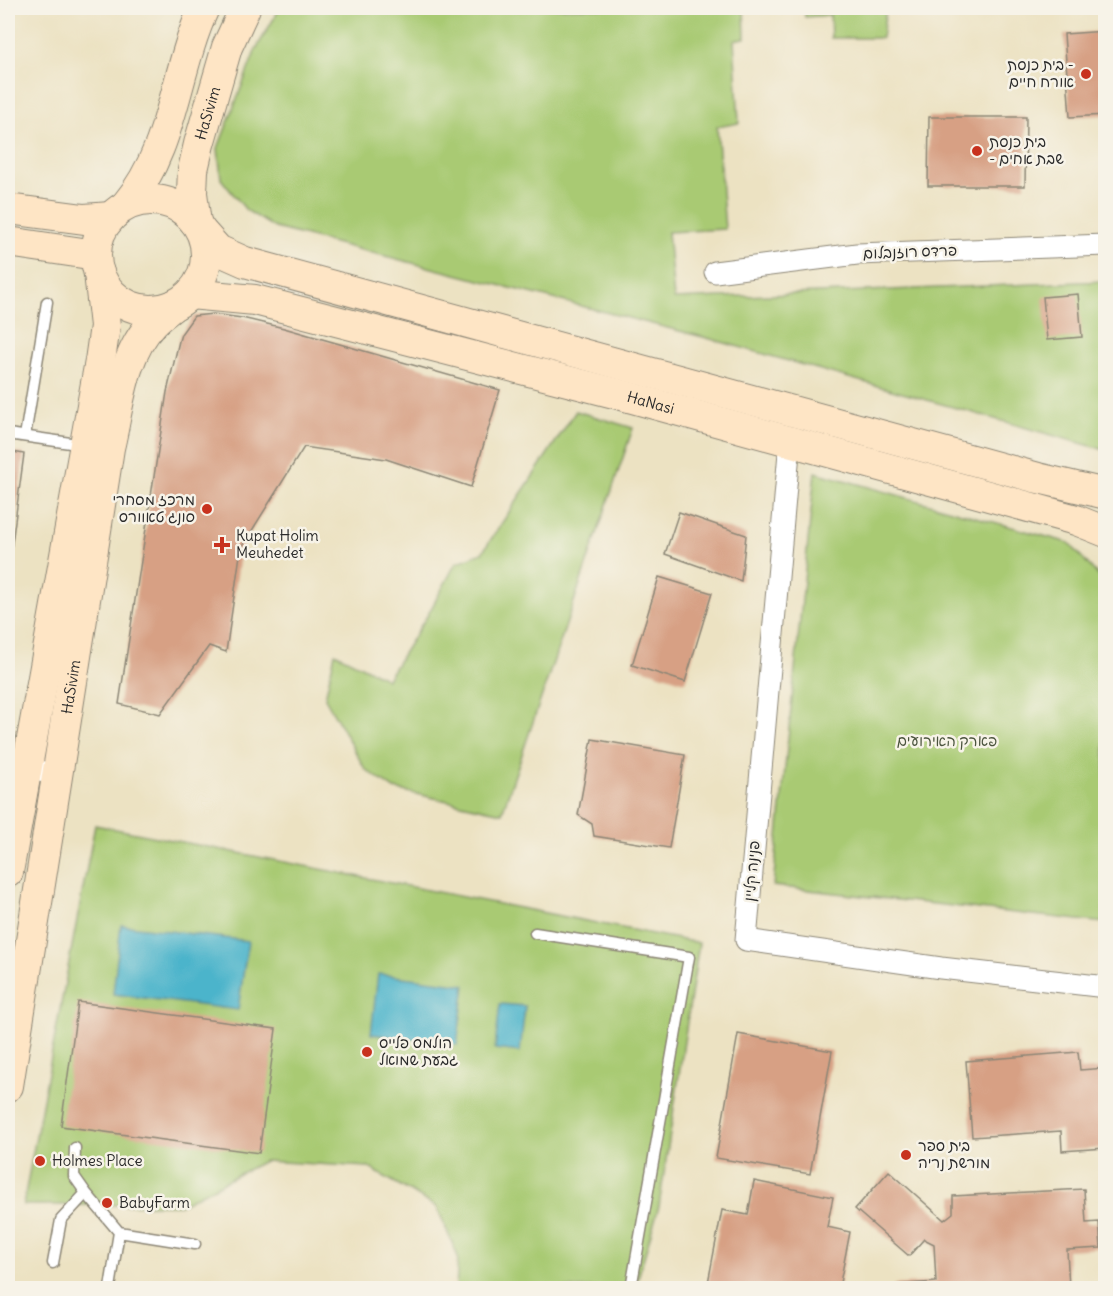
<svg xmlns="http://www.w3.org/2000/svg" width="1113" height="1296" viewBox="0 0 1113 1296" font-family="Delius,'Playpen Sans Hebrew',sans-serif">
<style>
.green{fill:#a9ca73;stroke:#6a7a4f;stroke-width:1.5}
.water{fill:#4cb4cb;stroke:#3c707b;stroke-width:1.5}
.building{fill:#d7a084}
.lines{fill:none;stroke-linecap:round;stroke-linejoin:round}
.lane-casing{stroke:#8c8676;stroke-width:13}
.street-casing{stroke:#8c8676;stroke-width:23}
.secondary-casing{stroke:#8c8676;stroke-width:32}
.lane{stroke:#fff;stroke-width:10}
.street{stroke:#fff;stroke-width:21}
.secondary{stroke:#fee5c5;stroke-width:30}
.poi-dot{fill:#c8321e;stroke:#f7f3e8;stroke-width:2}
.labels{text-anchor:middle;stroke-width:5;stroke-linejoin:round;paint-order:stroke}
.poi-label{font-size:15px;fill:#2b2b2b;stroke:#f7f3e8;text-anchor:start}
.street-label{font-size:15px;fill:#2b2b2b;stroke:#f7f3e8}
.park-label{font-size:15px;fill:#4a533d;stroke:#f7f3e8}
</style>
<rect width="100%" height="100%" fill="#f7f3e8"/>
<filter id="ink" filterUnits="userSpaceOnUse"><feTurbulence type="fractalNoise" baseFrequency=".0167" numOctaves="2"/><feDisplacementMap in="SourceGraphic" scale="12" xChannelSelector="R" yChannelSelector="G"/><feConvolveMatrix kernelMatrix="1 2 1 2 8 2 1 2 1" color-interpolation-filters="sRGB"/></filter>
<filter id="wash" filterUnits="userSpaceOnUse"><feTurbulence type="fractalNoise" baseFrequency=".008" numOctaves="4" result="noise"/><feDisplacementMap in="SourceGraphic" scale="24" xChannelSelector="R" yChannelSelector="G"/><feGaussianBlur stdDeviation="1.35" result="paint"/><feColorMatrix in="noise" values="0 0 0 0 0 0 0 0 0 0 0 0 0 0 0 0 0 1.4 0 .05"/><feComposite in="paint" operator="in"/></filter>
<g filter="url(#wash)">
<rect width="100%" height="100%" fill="#ece2c2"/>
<!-- green -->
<path class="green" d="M 280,8 L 744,8 L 745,38 L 734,40 L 739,123 L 717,127 L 725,229 L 668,232 L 674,299 L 1105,281 L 1105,450 L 707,338 L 275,228 L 246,210 L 221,179 L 218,148 L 256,49 Z
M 804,8 L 886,8 L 882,38 L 831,38 L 830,15 L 805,17 Z
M 576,411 L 633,428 L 502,813 L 394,789 L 365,769 L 325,698 L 335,653 L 387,679 L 427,616 L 456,563 L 482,553 Z
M 815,472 L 1069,543 L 1105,583 L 1105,923 L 773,886 Z
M 95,825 L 699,943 L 659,1206 L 635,1288 L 456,1288 L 458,1257 L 437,1207 L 368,1167 L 264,1161 L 180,1205 L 23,1205 Z"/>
<!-- water -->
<path class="water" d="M 121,925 L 248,941 L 238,1010 L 113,994 Z
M 378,974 L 465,985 L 457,1045 L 371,1034 Z
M 500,1004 L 525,1006 L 520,1052 L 495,1049 Z"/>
<g id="blocks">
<!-- building -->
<path class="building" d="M 1106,31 L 1106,115 L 1070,117 L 1064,34 Z
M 929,117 L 1026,117 L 1025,186 L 928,186 Z
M 1078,294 L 1082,337 L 1047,340 L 1043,297 Z
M 213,314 L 242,318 L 284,328 L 500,390 L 471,487 L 386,459 L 304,447 L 241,548 L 226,652 L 209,646 L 160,714 L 119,704 L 167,392 L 179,341 L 181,334 L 194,316 Z
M 8,451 L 24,454 L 9,566 L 8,566 Z
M 679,512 L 746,535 L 741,581 L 665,554 Z
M 659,577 L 712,593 L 685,682 L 632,665 Z
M 592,739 L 685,755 L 669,848 L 594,836 L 592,824 L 578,815 Z
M 78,1002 L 276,1029 L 259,1153 L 61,1126 Z
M 738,1034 L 832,1051 L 810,1174 L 716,1158 Z
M 1078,1052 L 1080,1070 L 1106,1068 L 1106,1148 L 1062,1151 L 1061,1131 L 972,1137 L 966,1061 Z
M 889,1171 L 944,1220 L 953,1213 L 953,1196 L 1084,1189 L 1086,1223 L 1099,1222 L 1101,1248 L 1067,1250 L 1069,1288 L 894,1288 L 893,1285 L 936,1282 L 934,1244 L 924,1239 L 909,1256 L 855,1209 Z
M 754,1181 L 833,1197 L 827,1227 L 850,1232 L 839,1288 L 707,1288 L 722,1210 L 748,1215 Z"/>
</g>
</g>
<g filter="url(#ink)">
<use href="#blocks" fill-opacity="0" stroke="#8c8676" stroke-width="1.5"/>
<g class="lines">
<!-- lane casing -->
<g class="lane-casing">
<path id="lane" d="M 8,434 L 84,445
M 25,436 L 47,302
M 535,933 L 689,957 L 631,1288
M 75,1148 L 74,1176 L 86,1193 L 119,1232 L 195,1244
M 53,1263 L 61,1220 L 86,1193
M 110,1288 L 119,1232"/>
</g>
<!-- street casing -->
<g class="street-casing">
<path id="street" d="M 715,272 L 857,254 L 1106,245
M 790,441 L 746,940 L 941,968 L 1106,987
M 8,766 L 57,774"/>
</g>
<!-- secondary casing -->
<g class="secondary-casing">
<g id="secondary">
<circle cx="151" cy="255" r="55"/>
<path d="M 126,205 C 174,148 174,73 204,8"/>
<path d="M 8,209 L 84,219 L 111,217"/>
<path id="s1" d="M 196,223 L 192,193 L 193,170 L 199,144 L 227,47 L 245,8"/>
<path d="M 201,231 L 218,250 L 245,262 L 1038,478 L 1106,494"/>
<path d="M 8,242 L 96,255"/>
<path id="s2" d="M 190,294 L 255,300 L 618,394 L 1076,520 L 1106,532"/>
<path d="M 8,872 L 100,361 L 105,326 L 99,273"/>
<path id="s3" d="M 8,1086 L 109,448 C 119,407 122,355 153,323 C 159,316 167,311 174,305"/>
</g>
</g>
<!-- lane -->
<use href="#lane" class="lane"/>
<!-- street -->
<use href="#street" class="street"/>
<!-- secondary -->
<use href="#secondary" class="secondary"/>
</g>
</g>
<!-- markers -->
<g class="poi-dot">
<circle cx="1086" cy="74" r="6"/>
<circle cx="977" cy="151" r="6"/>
<circle cx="207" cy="509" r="6"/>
<path d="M219 536h6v6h6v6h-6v6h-6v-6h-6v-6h6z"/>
<circle cx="367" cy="1052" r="6"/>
<circle cx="906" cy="1155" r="6"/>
<circle cx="40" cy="1161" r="6"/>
<circle cx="107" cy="1203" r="6"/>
</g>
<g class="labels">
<!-- poi labels -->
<g class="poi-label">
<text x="1074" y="70" text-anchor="end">בית כנסת -<tspan x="1074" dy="17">אורח חיים</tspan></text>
<text x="989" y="147">בית כנסת<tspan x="989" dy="17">- שבת אחים</tspan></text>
<text x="195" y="505" text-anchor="end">מרכז מסחרי<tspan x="195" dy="17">סונג טאוורס</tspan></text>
<text x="236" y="541">Kupat Holim<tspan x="236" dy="17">Meuhedet</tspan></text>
<text x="379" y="1048">הולמס פלייס<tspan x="379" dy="17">גבעת שמואל</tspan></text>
<text x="918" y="1151">בית ספר<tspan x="918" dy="17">מורשת נריה</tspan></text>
<text x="52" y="1166">Holmes Place</text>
<text x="119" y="1208">BabyFarm</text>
</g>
<!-- street labels -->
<g class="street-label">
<text dy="5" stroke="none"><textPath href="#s1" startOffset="112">HaSivim</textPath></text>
<text transform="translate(910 252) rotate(-2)" y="5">פרדס רוזנבלום</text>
<text dy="5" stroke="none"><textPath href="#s2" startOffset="474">HaNasi</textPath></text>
<text dy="5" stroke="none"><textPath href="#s3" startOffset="404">HaSivim</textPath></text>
<text transform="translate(752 871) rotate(-85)" y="5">פנינה קליין</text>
</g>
<!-- park labels -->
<g class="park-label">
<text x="947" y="746">פארק האירועים</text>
</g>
</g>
<!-- margin -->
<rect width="1113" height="1296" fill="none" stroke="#f7f3e8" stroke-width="30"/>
</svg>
